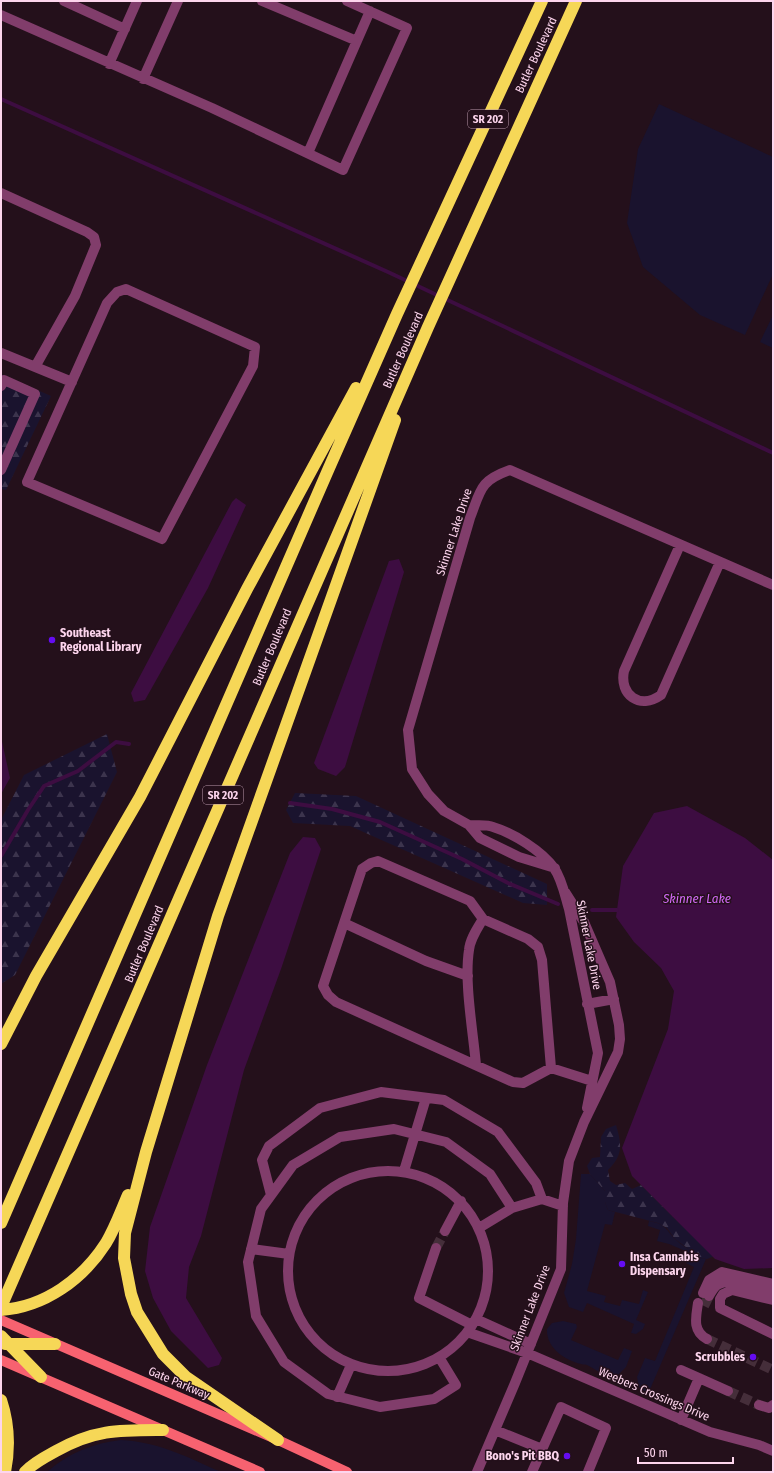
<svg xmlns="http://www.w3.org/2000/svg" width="774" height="1473" viewBox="0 0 774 1473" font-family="'Fira Sans Condensed',sans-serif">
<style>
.green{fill:#1a132e}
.forest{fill:url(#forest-firs)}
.water{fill:#3d0d41}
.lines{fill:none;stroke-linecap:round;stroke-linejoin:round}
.stream{stroke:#3d0d41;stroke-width:4}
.minor-tunnel{stroke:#452e3a;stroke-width:10;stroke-dasharray:10 5;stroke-linecap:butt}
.minor{stroke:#813d6b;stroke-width:10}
.major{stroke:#f76270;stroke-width:10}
.highway{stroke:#f6d757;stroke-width:12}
.poi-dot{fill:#650cf2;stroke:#24101b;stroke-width:1.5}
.labels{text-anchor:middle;stroke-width:3;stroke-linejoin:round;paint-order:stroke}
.shield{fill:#24101b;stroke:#bc9aae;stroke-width:1}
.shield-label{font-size:11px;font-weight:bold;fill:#fdd5ed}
.street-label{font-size:12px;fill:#fdd5ed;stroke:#24101b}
.poi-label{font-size:12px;font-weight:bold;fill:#fdd5ed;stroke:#24101b;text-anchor:start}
.water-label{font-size:13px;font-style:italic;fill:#d369f7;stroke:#24101b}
</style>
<defs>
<pattern id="forest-firs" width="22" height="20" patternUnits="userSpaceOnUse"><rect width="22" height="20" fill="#1a132e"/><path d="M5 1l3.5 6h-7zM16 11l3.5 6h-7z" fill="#3c344d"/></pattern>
</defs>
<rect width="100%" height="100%" fill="#24101b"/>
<!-- green -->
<path class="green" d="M 659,104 L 773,157 L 773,274 L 745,335 L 700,315 L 643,267 L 627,223 L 638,149 Z
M 773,315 L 773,348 L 760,342 Z
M 581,1174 L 590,1174 L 605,1191 L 605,1202 L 608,1210 L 615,1212 L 612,1225 L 605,1224 L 587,1291 L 606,1296 L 604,1302 L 620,1306 L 622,1300 L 639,1304 L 643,1290 L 648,1292 L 636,1320 L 645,1324 L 643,1329 L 636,1334 L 631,1333 L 634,1324 L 587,1303 L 583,1312 L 569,1307 L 564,1293 L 572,1264 L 576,1239 Z
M 649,1221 C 665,1224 665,1228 675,1239 C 682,1246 693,1251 701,1258 L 706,1259 L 648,1394 L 639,1387 L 637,1377 L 645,1358 L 655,1361 L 694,1267 L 686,1263 L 690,1253 L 669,1244 L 657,1241 L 660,1230 L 648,1226 Z
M 563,1321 L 576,1324 L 577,1327 L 571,1340 L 618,1360 L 624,1348 L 632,1351 L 626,1367 L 618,1375 C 604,1379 598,1370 587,1365 C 584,1364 584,1365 581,1364 C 565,1360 546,1348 547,1329 L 552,1323 Z
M 121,1440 C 159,1442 187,1457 221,1472 L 47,1472 C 68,1453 94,1443 121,1440 Z"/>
<!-- forest -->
<path class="forest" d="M 1,374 L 51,396 L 6,490 L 1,489 Z
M 107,734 L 117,772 L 15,975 L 1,984 L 1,820 L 24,775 Z
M 295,793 L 356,796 L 547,884 L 547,905 L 523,903 L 350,826 L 293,823 L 286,810 Z
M 616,1125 C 622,1145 623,1155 608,1170 L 610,1181 L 616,1185 L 625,1183 L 632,1189 L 641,1185 L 678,1222 L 717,1255 L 707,1259 L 701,1258 L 675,1239 L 667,1228 L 658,1223 L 608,1210 L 605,1202 L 605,1191 L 590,1174 L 587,1166 L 592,1158 L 600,1157 L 601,1137 L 606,1129 Z"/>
<!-- water -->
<path class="water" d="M 236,498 L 246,505 L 208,588 L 145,700 L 134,702 L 131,693 L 232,502 Z
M 399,559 L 404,572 L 345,767 L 336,776 L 318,769 L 314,763 L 389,561 Z
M 1,737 L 10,778 L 1,794 Z
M 687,806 L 745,838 L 773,860 L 773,1268 L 744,1269 L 715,1259 L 632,1176 L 622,1148 L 668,1029 L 674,991 L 661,968 L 634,942 L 616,917 L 623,866 L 654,813 Z
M 303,837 L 315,838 L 321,849 L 281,969 L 244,1070 L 201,1236 L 189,1267 L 186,1298 L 222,1358 L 219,1365 L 208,1368 L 171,1331 L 153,1298 L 145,1271 L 150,1227 L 207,1065 L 290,853 Z"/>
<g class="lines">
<!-- stream -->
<path class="stream" d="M 1,99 L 388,272 L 773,453
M 290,803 L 332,809 L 380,822 L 462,859 L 508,883 L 558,904
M 1,856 L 28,810 L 44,786 L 78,771 L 116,742 L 129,744
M 592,910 L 617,910"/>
<!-- minor-tunnel -->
<path class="minor-tunnel" d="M 436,1248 L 445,1231
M 704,1306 L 709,1296
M 707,1339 L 773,1370
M 728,1391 L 759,1405"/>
<!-- minor -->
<path class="minor" d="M 64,1 L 125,29
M 262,1 L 357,41
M 1,15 L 212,108 L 343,170 L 407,28 L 347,1
M 109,64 L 137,1
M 143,79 L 178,1
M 308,153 L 370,11
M 1,193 L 87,232 L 94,237 L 96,245 L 75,296 L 35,367
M 126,289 L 255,347 L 253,366 L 162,539 L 27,482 L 107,303 L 117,292 Z
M 1,353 L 72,382
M 1,386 L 4,380 L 35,394 L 1,470
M 680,545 L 624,671 C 619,695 640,710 661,695 L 720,562
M 469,825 C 476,826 486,824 493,827 C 513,833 542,851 554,868 C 562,879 565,896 569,909 L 598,1053 L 587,1108
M 555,868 L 519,857 L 480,838 L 469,825 L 444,811 L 428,794 L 412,769 L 408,730 L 470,518 C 481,490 479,481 510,470 L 773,585
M 344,923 L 426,961 L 468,976
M 587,1004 L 614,999
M 476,1065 C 473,1031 464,982 469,950 C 470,939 477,929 483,919
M 551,1068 L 542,960 L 538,947 L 528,939 L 483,919 L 470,901 L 378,861 L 371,863 L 362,869 L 323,986 L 328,995 L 336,1002 L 513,1082 L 523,1083 L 551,1068 L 592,1081
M288 1271a100 100 0 1 1 200 0a100 100 0 1 1-200 0Z
M 404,1171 L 426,1098
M 271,1195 L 262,1160 L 269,1146 L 320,1108 L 381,1092 L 444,1100 L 498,1132 L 536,1183 L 542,1199
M 479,1228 L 512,1208 L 542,1199 L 563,1206
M 445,1231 L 461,1201
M 436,1248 L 419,1298 L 472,1325
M 251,1249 L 289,1254
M 703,1293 L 709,1280 L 722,1272 L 773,1284
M 709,1296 C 712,1291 714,1286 719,1284 C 732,1277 760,1289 773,1292
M 773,1300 L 732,1290 L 723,1294 L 720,1299 L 720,1308 L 773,1334
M 698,1303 C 696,1317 692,1331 707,1339
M 476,1319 L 531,1344
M 467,1332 L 527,1353 L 710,1432 L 759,1445 L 773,1451
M 439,1357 L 456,1385 L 434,1399 L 380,1407 L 328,1394 L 284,1362 L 256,1316 L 248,1262 L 261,1209 L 293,1165 L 340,1137 L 394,1129 L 446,1142 L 490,1174 L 512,1208
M 699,1378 L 728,1391
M 337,1397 L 351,1365
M 759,1405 L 769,1408 L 773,1405
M 681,1420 L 699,1378 L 681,1370
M 495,1430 L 542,1449
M 477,1472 L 515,1383 L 561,1269 L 563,1203 L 569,1161 L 584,1122 L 618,1052 L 620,1039 L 619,1025 L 610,982 L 584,922 L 565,892
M 532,1472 L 561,1407 L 606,1428 L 588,1472"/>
<!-- major -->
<path class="major" d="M 1,1320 L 278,1440 L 347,1472
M 1,1360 L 260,1472"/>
<!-- highway -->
<path class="highway" d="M 1,1044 L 36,976 L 140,797 L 247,589 L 356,388
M 1,1223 L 329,468 L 397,314 L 542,1
M 1,1307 L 428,327 L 576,1
M 1,1310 C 45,1307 83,1279 106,1243 C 115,1228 121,1211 128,1195
M 1,1336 L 41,1377
M 5,1344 L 55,1344
M 1,1400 C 9,1424 10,1447 5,1472
M 278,1440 L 186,1377 L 163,1354 L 137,1312 L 131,1294 L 124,1258 L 125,1233 L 146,1152 L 218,916 L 395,420
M 25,1472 C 33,1463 45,1457 56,1451 C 95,1429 120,1430 163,1430"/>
</g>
<!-- markers -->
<g class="poi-dot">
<circle cx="52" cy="640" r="4"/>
<circle cx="622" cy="1264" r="4"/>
<circle cx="753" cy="1357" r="4"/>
<circle cx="567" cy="1456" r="4"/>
</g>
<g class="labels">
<!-- shield labels -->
<g class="shield">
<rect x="468" y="110" width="40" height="18" rx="3"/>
<rect x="203" y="786" width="40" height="18" rx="3"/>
</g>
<g class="shield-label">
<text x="488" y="123">SR 202</text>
<text x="223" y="799">SR 202</text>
</g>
<!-- street labels -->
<g class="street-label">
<text transform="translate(536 55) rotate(-65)" y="4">Butler Boulevard</text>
<text transform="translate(403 350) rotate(-66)" y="4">Butler Boulevard</text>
<text transform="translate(454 532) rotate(-72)" y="4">Skinner Lake Drive</text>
<text transform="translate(272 647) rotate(-67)" y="4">Butler Boulevard</text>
<text transform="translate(144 944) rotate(-67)" y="4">Butler Boulevard</text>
<text transform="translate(589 945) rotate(79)" y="4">Skinner Lake Drive</text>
<text transform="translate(530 1308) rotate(-69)" y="4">Skinner Lake Drive</text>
<text transform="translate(179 1383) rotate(23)" y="4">Gate Parkway</text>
<text transform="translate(654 1394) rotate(23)" y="4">Weebers Crossings Drive</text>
</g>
<!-- poi labels -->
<g class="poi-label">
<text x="60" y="637">Southeast<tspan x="60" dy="14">Regional Library</tspan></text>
<text x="630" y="1261">Insa Cannabis<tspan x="630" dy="14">Dispensary</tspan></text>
<text x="745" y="1361" text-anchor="end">Scrubbles</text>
<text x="559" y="1460" text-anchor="end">Bono's Pit BBQ</text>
</g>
<!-- water labels -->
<g class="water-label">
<text x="697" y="903">Skinner Lake</text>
</g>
</g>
<!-- border -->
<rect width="774" height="1473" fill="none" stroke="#fdd5ed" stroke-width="4"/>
<!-- scale -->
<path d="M638 1457v6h95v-6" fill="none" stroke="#fdd5ed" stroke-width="2"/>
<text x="644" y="1457" font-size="12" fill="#fdd5ed" stroke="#24101b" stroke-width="3" paint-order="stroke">50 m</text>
</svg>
